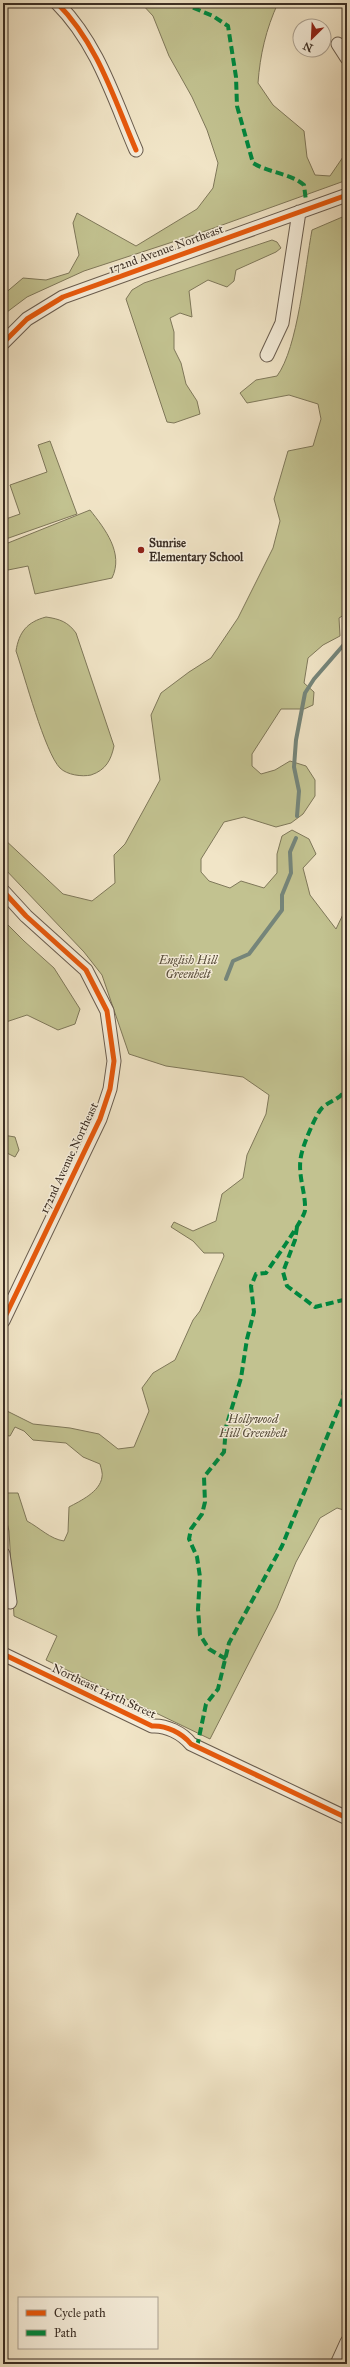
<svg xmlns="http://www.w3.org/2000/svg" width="350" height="2367" viewBox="0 0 350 2367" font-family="'IM FELL Great Primer',serif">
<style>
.green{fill:#c2c290;stroke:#7f785a}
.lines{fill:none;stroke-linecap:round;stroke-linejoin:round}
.stream{stroke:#75857a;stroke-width:4}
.minor-casing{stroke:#695c4e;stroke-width:15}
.minor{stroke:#f6eedb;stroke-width:13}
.quiet{stroke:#00873e;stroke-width:4;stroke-dasharray:8 4;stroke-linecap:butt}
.cycleway-casing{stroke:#f6eedb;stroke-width:8}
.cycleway{stroke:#e8590c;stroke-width:5}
.poi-dot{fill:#8f2418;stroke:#f6eedb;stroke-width:1.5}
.labels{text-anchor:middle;stroke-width:3;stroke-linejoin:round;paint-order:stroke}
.street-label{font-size:12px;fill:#3c2f25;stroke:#f6eedb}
.poi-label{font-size:12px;font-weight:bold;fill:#3c2f25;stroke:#f6eedb;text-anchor:start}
.park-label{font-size:12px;font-style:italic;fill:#574c3a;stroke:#f6eedb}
</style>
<rect width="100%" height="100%" fill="#f1e5c7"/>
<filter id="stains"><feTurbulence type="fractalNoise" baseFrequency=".005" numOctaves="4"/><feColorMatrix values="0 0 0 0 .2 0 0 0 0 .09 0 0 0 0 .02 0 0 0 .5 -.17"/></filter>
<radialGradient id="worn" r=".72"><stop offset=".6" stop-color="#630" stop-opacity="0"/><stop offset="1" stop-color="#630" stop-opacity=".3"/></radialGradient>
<!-- green -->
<path class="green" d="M 141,3 L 278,3 C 266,29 260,55 258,83 L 273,105 L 304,131 L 307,157 L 315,175 L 330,176 L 343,157 L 347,155 L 347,180 L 200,233 L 84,271 L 27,297 L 3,315 L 3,295 L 23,278 L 46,280 L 69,273 L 79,255 L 73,223 L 77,213 L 136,246 L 197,209 L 213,188 L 218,163 L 207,130 L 192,97 L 169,56 L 153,16 Z
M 347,215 L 347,613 L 339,618 L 340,636 L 323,645 L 308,658 L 304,683 L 314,692 L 313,705 L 304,709 L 281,709 L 252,754 L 252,766 L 261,774 L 275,770 L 290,761 L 306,766 L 315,780 L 315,796 L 303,814 L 291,823 L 276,827 L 244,817 L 224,822 L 201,859 L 201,872 L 209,881 L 230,888 L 241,881 L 264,888 L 277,873 L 277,854 L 282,836 L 292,830 L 309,839 L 316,854 L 303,868 L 310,895 L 336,929 L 347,906 L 347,1511 L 337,1508 L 320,1518 L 296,1562 L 277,1608 L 210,1739 L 46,1660 L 57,1636 L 14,1616 L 9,1531 L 3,1506 L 3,1493 L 18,1493 L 27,1521 C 40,1528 50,1539 64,1541 L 68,1532 L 69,1507 C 80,1501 100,1492 102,1477 C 103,1474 101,1468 100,1464 L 83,1457 L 66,1443 L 33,1440 L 24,1431 L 15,1427 L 10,1436 L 3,1435 L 3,1409 L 33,1424 L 70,1428 L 99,1434 L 118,1449 L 134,1447 L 149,1411 L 142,1388 L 153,1373 L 175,1360 L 193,1320 L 200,1311 L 224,1256 L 223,1253 L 204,1253 L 193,1241 L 171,1227 L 174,1222 L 193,1231 L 216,1221 L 222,1194 L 243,1178 L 247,1155 L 266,1114 L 269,1095 L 243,1077 L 166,1066 L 129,1054 L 102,975 L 84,952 L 3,867 L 3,838 L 63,894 L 92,901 L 115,883 L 114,855 L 125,844 L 160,780 L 151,715 L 161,693 L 189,672 L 211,658 L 238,618 L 273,548 L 280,521 L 274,499 L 288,451 L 313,446 L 321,419 L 318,404 L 289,395 L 247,403 L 240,393 L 256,380 L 277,376 C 298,348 305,267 312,230 Z
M 272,240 L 277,242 L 281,248 L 276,252 L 236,270 L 234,281 L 227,287 L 208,280 L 189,291 L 192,317 L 180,313 L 170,318 L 174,332 L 174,349 L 181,363 L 186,384 L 197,401 L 200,414 L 174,423 L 167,422 L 126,299 L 132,290 L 144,283 Z
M 50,441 L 77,514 L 3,540 L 3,520 L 20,514 L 10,485 L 47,472 L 38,445 Z
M 90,510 C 105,529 124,553 112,578 L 35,594 L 28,566 L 3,571 L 3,545 Z
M 46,617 C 60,619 68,622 76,633 L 114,746 C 111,760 106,770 91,775 C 82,777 67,775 60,768 C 45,753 24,674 16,651 C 19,632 27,622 46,617 Z
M 3,920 L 24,941 L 54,968 L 80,1009 L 75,1024 L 58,1030 L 27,1015 L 3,1023 Z
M 3,1135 L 15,1137 L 19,1150 L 15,1157 L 3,1151 Z"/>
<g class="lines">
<!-- stream -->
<path class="stream" d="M 297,816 L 299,791 L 294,767 L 296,740 L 305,693 L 314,679 L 347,641
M 226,979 L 233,961 L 249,954 L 282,910 L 282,895 L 291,873 L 290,852 L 296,838"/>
<!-- minor casing -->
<g class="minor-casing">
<path id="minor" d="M 57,3 C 98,44 114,99 136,150
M 338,44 L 347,58
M 3,343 L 27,319 L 63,297 L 347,195
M 267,355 L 282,323 L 299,212
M 3,891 L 26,916 L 86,970 L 107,1011 L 114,1061 L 110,1089 L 100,1119 L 3,1321
M 3,1554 L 10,1602
M 3,1654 L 152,1726 C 166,1725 182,1733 191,1744 L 347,1818
M 337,2364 L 347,2342"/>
</g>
<!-- minor -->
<use href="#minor" class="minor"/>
<!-- quiet -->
<path class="quiet" d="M 182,3 L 213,16 L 228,26 L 236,77 L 237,106 L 253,163 C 269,173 290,173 304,185 L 306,201
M 297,1227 L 295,1240 L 283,1272 L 287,1286 L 315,1307 L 347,1299
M 226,1659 L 209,1649 L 200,1635 L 198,1609 L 200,1577 L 197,1557 L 189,1539 L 191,1529 L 202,1514 L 205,1502 L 204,1477 L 224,1452 L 226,1427 L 241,1378 L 247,1339 L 254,1312 L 251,1286 L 256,1274 L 266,1273 C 273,1262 305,1218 305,1210 C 306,1191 296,1173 302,1152 C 304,1143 316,1114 322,1108 C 332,1099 341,1100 347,1087
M 197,1747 L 206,1704 L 218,1689 L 229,1643 L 282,1546 L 343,1398 L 347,1360"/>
<!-- cycleway casing -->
<g class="cycleway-casing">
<path id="cycleway" d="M 57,3 C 98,44 114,99 136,150
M 3,343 L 27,319 L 63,297 L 347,195
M 3,891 L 26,916 L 86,970 L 107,1011 L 114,1061 L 110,1089 L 100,1119 L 3,1321
M 3,1654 L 152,1726 C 166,1725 182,1733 191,1744 L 347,1818"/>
</g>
<!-- cycleway -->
<use href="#cycleway" class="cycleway"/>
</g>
<!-- markers -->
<circle class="poi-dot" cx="141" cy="550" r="4"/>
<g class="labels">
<!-- street labels -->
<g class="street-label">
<text transform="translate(166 249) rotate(-20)" y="4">172nd Avenue Northeast</text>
<text transform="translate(69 1158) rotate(-65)" y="4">172nd Avenue Northeast</text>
<text transform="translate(104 1691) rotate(25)" y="4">Northeast 145th Street</text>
</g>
<!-- poi labels -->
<g class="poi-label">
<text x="149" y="547">Sunrise<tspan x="149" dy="14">Elementary School</tspan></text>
</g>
<!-- park labels -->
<g class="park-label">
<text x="188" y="964">English Hill<tspan x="188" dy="14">Greenbelt</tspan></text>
<text x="253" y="1423">Hollywood<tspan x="253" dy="14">Hill Greenbelt</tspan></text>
</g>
</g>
<!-- margin -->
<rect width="350" height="2367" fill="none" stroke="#f1e5c7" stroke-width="16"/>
<rect x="4" y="4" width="342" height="2359" fill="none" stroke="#3c2f25" stroke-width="2"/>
<rect x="8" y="8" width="334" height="2351" fill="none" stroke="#3c2f25"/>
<!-- legend -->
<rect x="18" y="2297" width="140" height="52" fill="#f6eedb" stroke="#aca292"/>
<rect x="26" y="2310" width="20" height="6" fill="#e8590c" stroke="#aca292"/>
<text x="54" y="2317" font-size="12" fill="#3c2f25">Cycle path</text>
<rect x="26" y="2330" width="20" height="6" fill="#00873e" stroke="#aca292"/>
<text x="54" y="2337" font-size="12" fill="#3c2f25">Path</text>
<!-- north arrow -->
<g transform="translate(312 38) rotate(204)"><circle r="19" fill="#f6eedb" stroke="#aca292"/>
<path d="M0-3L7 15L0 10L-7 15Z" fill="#8f2418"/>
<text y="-6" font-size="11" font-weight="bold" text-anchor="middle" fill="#3c2f25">N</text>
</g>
<rect width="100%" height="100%" filter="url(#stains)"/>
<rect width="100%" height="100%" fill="url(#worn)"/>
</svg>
